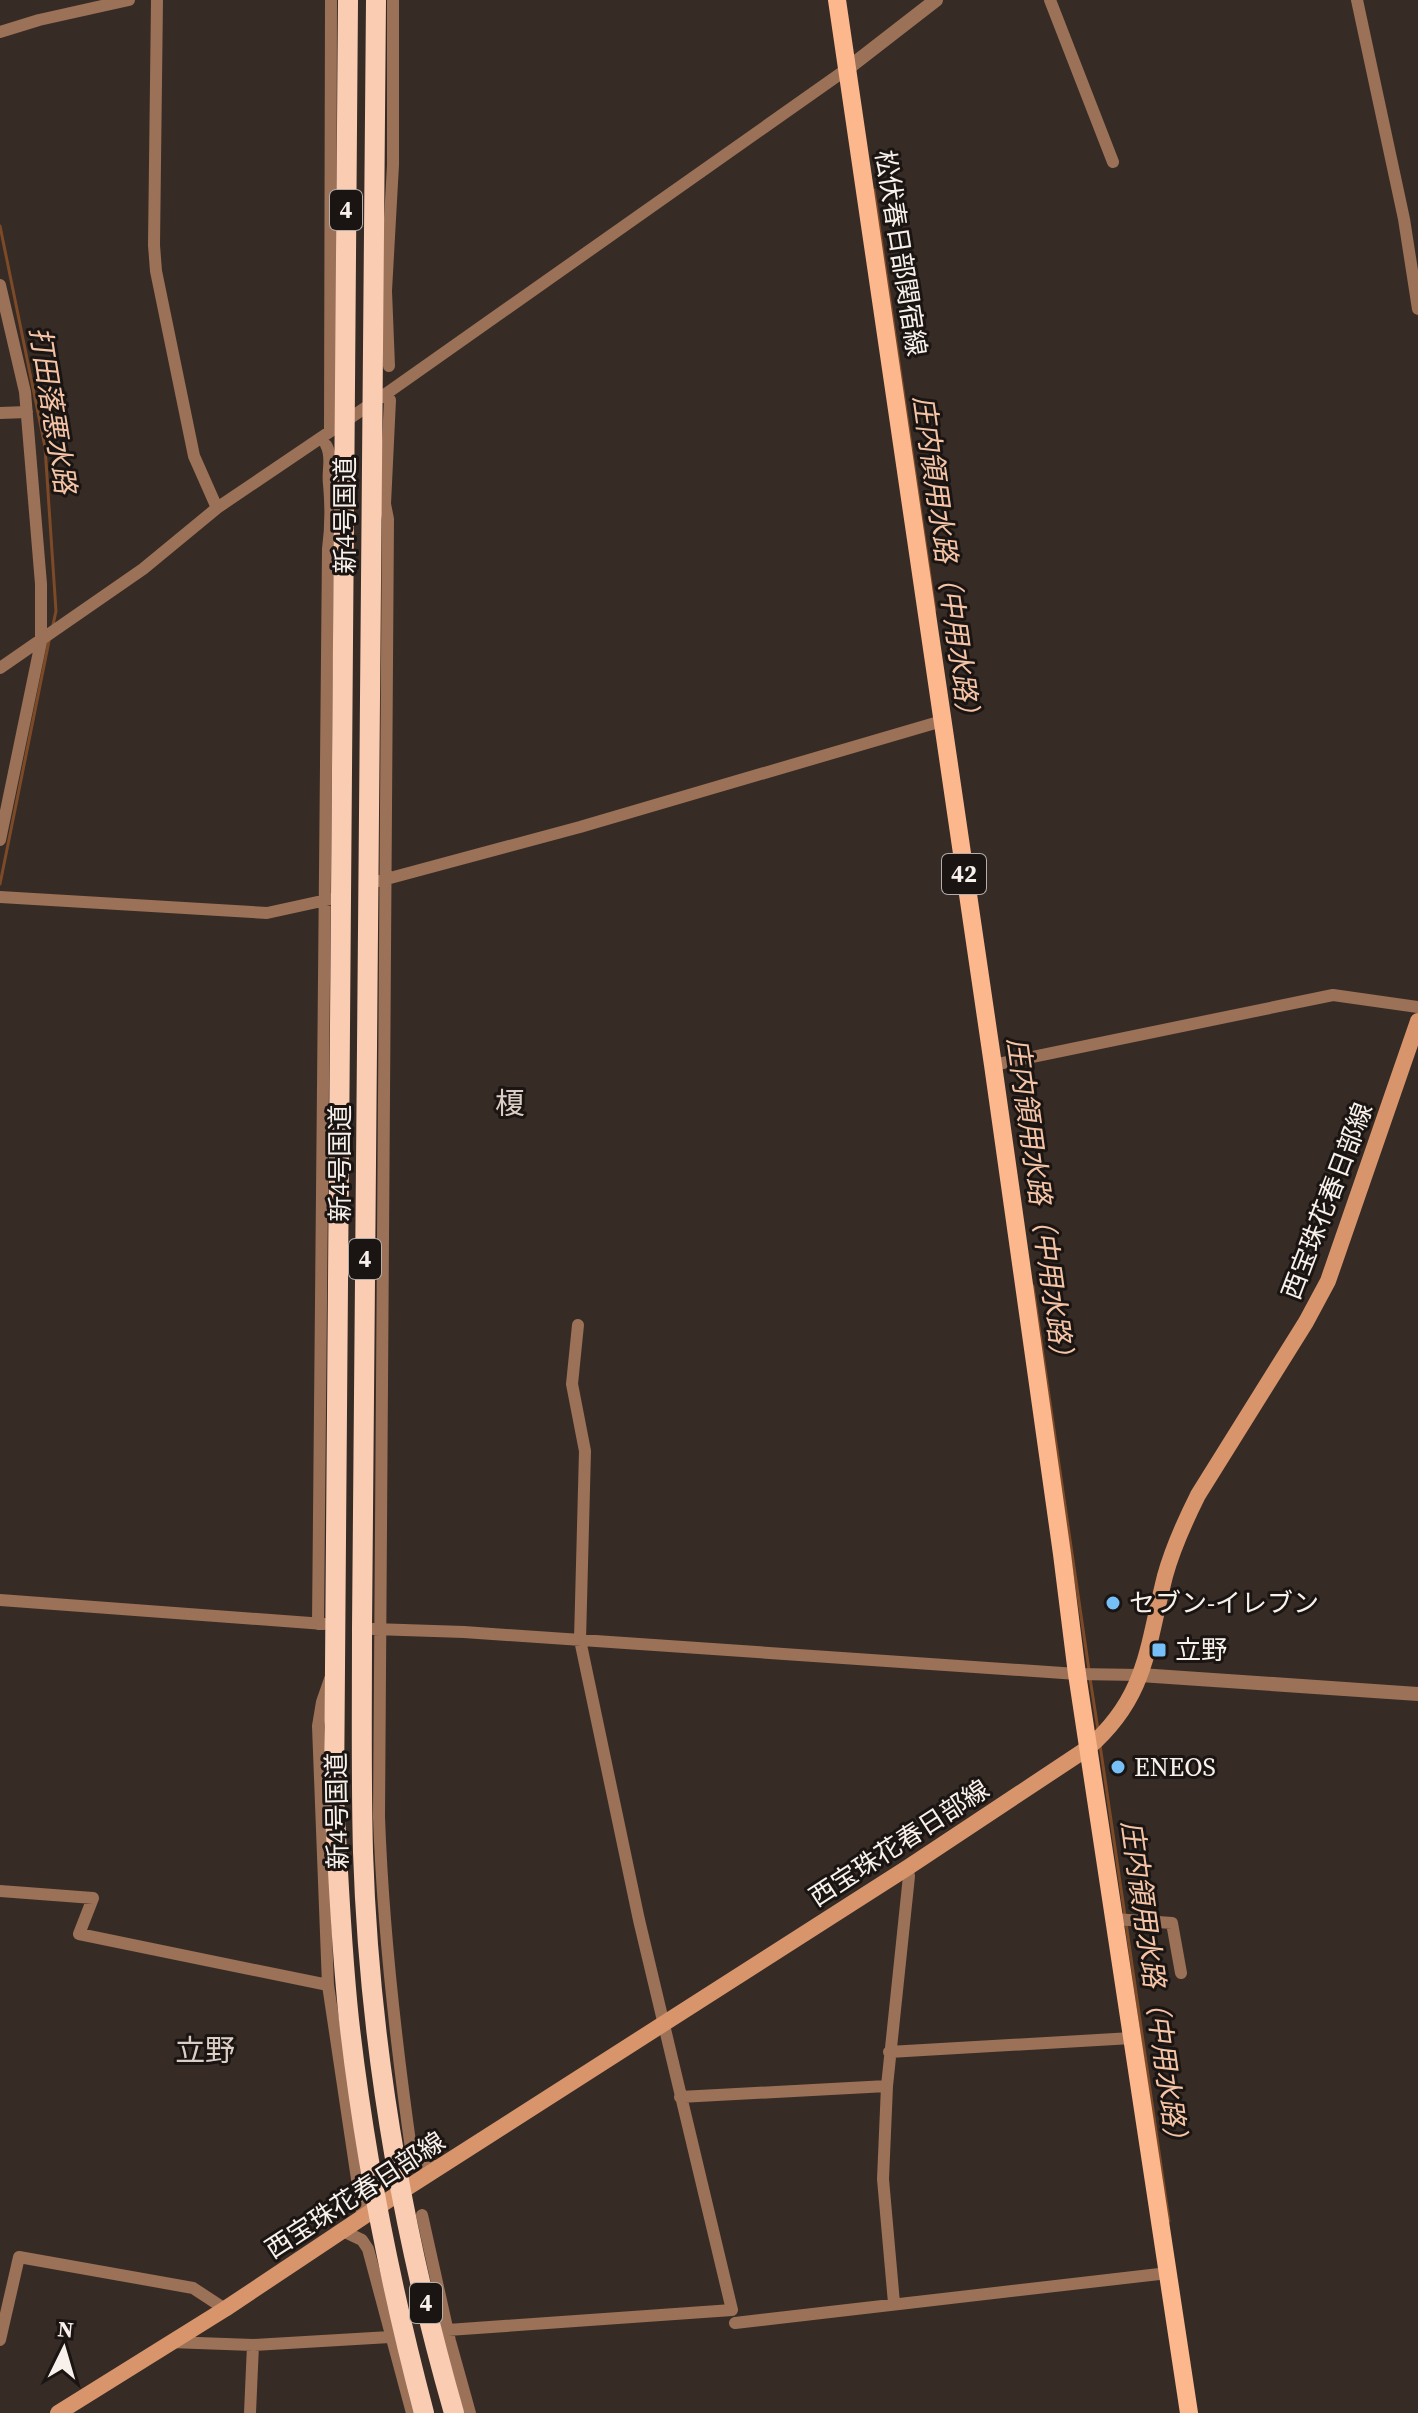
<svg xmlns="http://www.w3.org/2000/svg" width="1418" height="2413" viewBox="0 0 1418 2413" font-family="'Source Serif 4','Noto Sans JP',serif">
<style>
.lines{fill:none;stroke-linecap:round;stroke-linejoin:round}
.stream{stroke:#7d4a28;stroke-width:3}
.minor{stroke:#9b7157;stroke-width:12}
.tertiary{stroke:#9b7157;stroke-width:14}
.secondary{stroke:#d8956c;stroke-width:16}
.primary{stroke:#fcb78d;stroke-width:18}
.trunk{stroke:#faccb2;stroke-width:20}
.poi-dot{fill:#76c0f7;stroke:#1a1512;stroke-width:3}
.labels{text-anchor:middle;stroke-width:6;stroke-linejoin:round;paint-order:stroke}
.shield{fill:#1a1512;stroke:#b5aeaa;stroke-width:2}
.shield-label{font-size:24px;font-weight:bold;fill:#f8f0eb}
.street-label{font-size:26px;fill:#f8f0eb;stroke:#1a1512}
.poi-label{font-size:26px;fill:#f8f0eb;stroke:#1a1512;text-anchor:start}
.water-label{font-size:28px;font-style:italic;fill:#f5c4a7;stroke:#1a1512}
.quarter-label{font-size:30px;fill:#ddcec5;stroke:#1a1512}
</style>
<rect width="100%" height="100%" fill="#372b25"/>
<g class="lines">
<!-- stream -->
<path class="stream" d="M 874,190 L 935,610
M 0,226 L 45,447 L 56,611 L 53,625
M 0,884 L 49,641
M 1033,1286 L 1089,1670
M 1090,1678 L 1098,1730
M 1100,1745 L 1125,1916
M 1126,1923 L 1169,2221"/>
<!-- minor -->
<path class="minor" d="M 157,0 L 154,245 L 156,271 L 194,456 L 217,508
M 1050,0 L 1113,162
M 1357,0 L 1404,219 L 1418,309
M 0,32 L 39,20 L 129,0
M 0,285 L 25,392 L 41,584 L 41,642 L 0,840
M 389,366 L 386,291 L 393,165 L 393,0
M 390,400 L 385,504 L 388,519 L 379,1817 C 383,1931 396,2044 412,2156 L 421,2164 L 441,2167
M 0,413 L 27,412
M 330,431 L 331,0
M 0,668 L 143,569 L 217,508 L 390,391 L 847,69
M 379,881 L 580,827 L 942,721
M 0,897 L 267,913 L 331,899
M 993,1065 L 1333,995 L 1418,1007
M 0,1600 L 324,1624
M 318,1624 L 328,549 C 331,527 331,506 329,484 C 327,471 333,456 326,445
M 373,1629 L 464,1632 L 1077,1674 L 1140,1675
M 330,1679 L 322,1702 L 318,1726 L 328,1985 L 363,2219
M 0,1891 L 93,1898 L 79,1934 L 328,1985
M 1114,1919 L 1172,1923 L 1181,1973
M 889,2052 L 1132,2038
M 680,2097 L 887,2086
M 422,2215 L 450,2341 L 470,2413
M 343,2231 L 362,2240 L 368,2249 L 412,2413
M 894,2303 L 883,2179 L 887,2086 L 909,1876 L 907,1868
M 735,2323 L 1168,2273
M 448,2330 L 732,2310 L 639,1920 L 580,1640 L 585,1451 L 572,1384 L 578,1325
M 0,2340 L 19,2257 L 193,2288 L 225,2309
M 170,2342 L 253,2345 L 390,2337
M 250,2413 L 253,2345"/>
<!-- tertiary -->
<path class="tertiary" d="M 847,69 L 936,0
M 1140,1675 L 1418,1694"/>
<!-- secondary -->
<path class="secondary" d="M 58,2413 L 225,2309 L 402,2191 L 907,1868 L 1088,1748 C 1147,1697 1147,1647 1165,1576 C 1173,1547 1185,1521 1198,1495 L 1306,1322 L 1328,1281 L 1418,1021"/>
<!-- primary -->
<path class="primary" d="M 837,0 L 993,1065 L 1062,1554 L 1077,1674 L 1189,2413"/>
<!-- trunk -->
<path class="trunk" d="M 348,0 L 334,1796 C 338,1870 341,1945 349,2020 C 364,2153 390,2284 424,2413
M 376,0 L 362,1628 C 362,1702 361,1777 363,1852 C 369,2040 402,2232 454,2413"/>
</g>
<!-- markers -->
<g class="poi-dot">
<circle cx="1113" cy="1603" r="8"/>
<rect x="1151" y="1642" width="16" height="16" rx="4"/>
<circle cx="1118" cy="1767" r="8"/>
</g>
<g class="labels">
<!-- shield labels -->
<g class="shield">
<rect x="330" y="190" width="32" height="40" rx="6"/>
<rect x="942" y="854" width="44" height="40" rx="6"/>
<rect x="349" y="1239" width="32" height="40" rx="6"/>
<rect x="410" y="2283" width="32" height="40" rx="6"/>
</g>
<g class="shield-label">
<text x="346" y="218">4</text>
<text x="964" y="882">42</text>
<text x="365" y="1267">4</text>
<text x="426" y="2311">4</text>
</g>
<!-- street labels -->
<g class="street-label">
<text transform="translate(901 253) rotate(81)" y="9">松伏春日部関宿線</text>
<text transform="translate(345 515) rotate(-90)" y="9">新4号国道</text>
<text transform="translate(340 1163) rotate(-90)" y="9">新4号国道</text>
<text transform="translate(1327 1201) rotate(-69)" y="9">西宝珠花春日部線</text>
<text transform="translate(337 1811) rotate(-91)" y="9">新4号国道</text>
<text transform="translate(899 1843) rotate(-33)" y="9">西宝珠花春日部線</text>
<text transform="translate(355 2195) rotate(-33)" y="9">西宝珠花春日部線</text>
</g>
<!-- poi labels -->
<g class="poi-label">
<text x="1129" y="1612">セブン-イレブン</text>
<text x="1175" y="1659">立野</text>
<text x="1134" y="1776">ENEOS</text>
</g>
<!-- water labels -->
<g class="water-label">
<text transform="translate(53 410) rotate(81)" y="10">打田落悪水路</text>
<text transform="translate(947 562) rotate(82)" y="10">庄内領用水路（中用水路）</text>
<text transform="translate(1041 1204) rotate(82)" y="10">庄内領用水路（中用水路）</text>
<text transform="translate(1155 1987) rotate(82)" y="10">庄内領用水路（中用水路）</text>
</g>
<!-- quarter labels -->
<g class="quarter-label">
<text x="510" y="1114">榎</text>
<text x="205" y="2061">立野</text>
</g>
</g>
<!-- north arrow -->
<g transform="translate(64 2349) rotate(5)" stroke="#1a1512" stroke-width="6" paint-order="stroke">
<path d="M0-6L14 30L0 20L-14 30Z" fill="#f8f0eb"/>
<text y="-12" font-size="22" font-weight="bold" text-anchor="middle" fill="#f8f0eb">N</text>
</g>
</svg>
